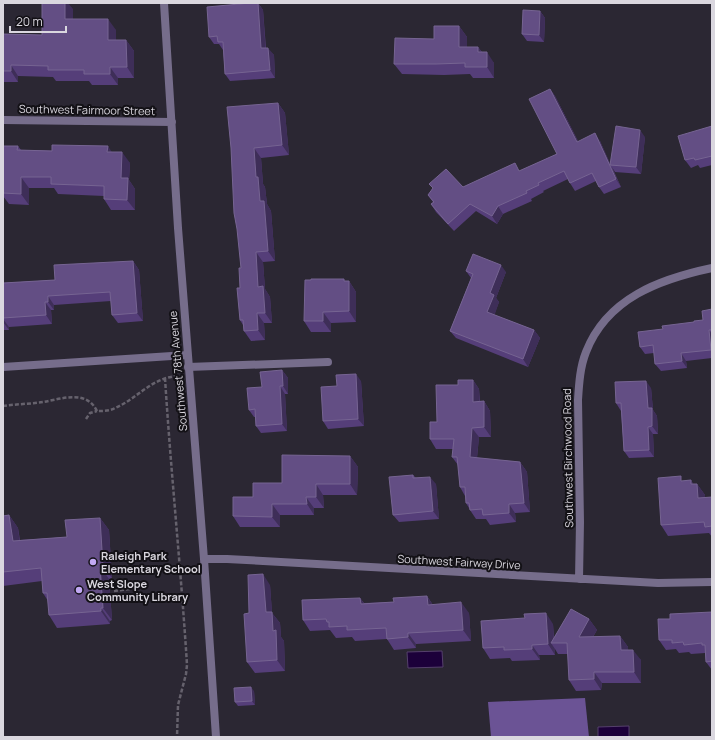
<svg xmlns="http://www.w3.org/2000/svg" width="715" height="740" viewBox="0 0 715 740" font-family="Manrope,sans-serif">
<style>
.forest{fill:#6b5395}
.water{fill:#1c003a;stroke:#55406c}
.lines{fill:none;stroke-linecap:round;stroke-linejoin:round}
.path{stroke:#66626d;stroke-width:2.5;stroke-dasharray:4 2;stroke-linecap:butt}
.lane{stroke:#766d8b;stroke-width:8}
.street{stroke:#766d8b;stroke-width:8}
.wall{fill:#553e79}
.shaded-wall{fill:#3e2e58}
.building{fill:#634e84;stroke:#766492}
.poi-dot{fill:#c1a8f3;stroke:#131116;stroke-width:1.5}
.labels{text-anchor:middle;stroke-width:4;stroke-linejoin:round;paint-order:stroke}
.street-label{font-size:11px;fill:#dad7df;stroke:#131116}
.poi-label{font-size:11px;font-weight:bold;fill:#dad7df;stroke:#131116;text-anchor:start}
</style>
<rect width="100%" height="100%" fill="#2b2733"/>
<!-- forest -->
<path class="forest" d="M 585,698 L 589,737 L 491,737 L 488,702 Z"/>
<!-- water -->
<path class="water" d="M 442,651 L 443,667 L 408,668 L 407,652 Z
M 629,726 L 629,737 L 598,737 L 598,727 Z"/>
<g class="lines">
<!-- path -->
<path class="path" d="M 165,378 C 171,474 181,569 187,665 L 186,674 L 178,705 L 177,737
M 3,406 C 16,404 30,404 43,402 C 62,399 86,389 97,411 C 103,411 110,411 115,408 C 137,399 151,378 177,376
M 86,419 L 90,413 L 97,411
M 114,591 L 130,589"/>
<!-- lane -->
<path class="lane" d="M 188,367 L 328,362"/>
<!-- street -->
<path class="street" d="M 164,3 L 178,228 L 204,559 L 216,737
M 3,120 L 172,122
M 3,367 L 187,355
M 204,559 L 227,559 L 658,583 L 712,582
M 579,579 L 580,522 L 578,400 C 579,384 580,367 586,352 C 607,298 660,279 712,268"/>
</g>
<!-- wall -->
<path class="wall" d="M 250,3 L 258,3 L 263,10 L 266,48 L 274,55 L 275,78 L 230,81 L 225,74 L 223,50 L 219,44 L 214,44 L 209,37 Z
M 650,3 L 666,3 L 666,4 L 651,4 Z
M 73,9 L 73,19 L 116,30 L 116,40 L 126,40 L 134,51 L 134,78 L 118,78 L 118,85 L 92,85 L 89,81 L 56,81 L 53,77 L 18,76 L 18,82 L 3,82 L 3,34 L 42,35 Z
M 540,11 L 545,18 L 544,42 L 527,41 L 522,34 Z
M 459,26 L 467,37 L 467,47 L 478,47 L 482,52 L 494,63 L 494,78 L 473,78 L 470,74 L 444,75 L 402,74 L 394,64 L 434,39 Z
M 550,89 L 555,96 L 578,141 L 600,141 L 610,164 L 645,137 L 641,174 L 615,172 L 612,167 L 621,187 L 604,194 L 599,187 L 596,181 L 575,191 L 570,183 L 568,179 L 543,191 L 544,192 L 531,199 L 532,201 L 503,214 L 497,224 L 476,211 L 454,231 L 436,212 L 431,204 L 433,202 L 428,195 L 433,188 L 429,184 L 463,187 L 520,171 L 557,154 Z
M 278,103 L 285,113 L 289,155 L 261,158 L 263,184 L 265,187 L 267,204 L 271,211 L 275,261 L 263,262 L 265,289 L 270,297 L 272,323 L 264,323 L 265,340 L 251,341 L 244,331 L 243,325 L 240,320 L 241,268 L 231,148 Z
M 712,126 L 712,165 L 700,168 L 698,165 L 691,168 L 685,160 Z
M 3,146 L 18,146 L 21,150 L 112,152 L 130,163 L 129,180 L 135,189 L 135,210 L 111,210 L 104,199 L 104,196 L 58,194 L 54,188 L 29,188 L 29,205 L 9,204 L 3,196 Z
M 133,261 L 139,270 L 143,321 L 118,323 L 112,315 L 111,301 L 54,305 L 54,310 L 51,310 L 52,324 L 9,327 L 9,330 L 3,330 L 3,283 L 55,280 Z
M 466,271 L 506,272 L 496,298 L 499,302 L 494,315 L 534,330 L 540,338 L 528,367 L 456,338 L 450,331 L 471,278 Z
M 346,281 L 349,281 L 356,292 L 356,322 L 331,323 L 331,332 L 311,332 L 304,321 Z
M 712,309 L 712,358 L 686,361 L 687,368 L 661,371 L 655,364 L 654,353 L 645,354 L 640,347 L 663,329 L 703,320 Z
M 282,370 L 288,378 L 288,394 L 285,394 L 287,431 L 261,433 L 256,426 L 255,417 L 254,417 L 249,410 L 262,387 Z
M 473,380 L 479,389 L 480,401 L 484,401 L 490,411 L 491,437 L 479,437 L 477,458 L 520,462 L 527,472 L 530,512 L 515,513 L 516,522 L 490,525 L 486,519 L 476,519 L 470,510 L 469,508 L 466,503 L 465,496 L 460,487 L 458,465 L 452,457 L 453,449 L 436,449 L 430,439 L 458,385 Z
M 361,381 L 364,426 L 328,429 L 323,421 L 337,386 Z
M 651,388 L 653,410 L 657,416 L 658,434 L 653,434 L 654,457 L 629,458 L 624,451 L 621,411 L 616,403 Z
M 350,456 L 358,467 L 357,495 L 323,495 L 324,508 L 314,508 L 314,515 L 280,515 L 280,527 L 240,527 L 233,516 L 253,497 L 282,483 Z
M 413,475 L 416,478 L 436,484 L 439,519 L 399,522 L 393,515 Z
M 691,480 L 693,484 L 697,484 L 705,495 L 705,497 L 712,497 L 712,537 L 709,533 L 668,536 L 661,525 L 684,481 Z
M 9,515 L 18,528 L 20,540 L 67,537 L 100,518 L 109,530 L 112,578 L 109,579 L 112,620 L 110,621 L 110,624 L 57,628 L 49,615 L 48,601 L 43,593 L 42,581 L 3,586 L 3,516 Z
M 270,585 L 272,613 L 280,623 L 281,637 L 284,641 L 285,671 L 255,673 L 247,662 L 249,613 Z
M 427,596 L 433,605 L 469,613 L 471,641 L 416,644 L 416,648 L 394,650 L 387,639 L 355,641 L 352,637 L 336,638 L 330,630 L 310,631 L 303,620 L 360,598 L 364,603 L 394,602 Z
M 712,612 L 712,670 L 706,662 L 705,653 L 691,654 L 689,652 L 679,653 L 676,649 L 666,650 L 659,640 L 670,619 Z
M 589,619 L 597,630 L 593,637 L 620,636 L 628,647 L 628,650 L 641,660 L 641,683 L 602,683 L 601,690 L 576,691 L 569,680 L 568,654 L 558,654 L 555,649 L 555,655 L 539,655 L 540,660 L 512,661 L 510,658 L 490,659 L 483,648 L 553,624 L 554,638 Z
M 254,691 L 255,705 L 238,706 L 235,702 Z"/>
<!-- shaded-wall -->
<path class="shaded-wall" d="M 65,3 L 68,3 L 73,9 L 73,30 L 65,19 Z
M 258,3 L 263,10 L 266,56 L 261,48 Z
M 540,11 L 545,18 L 544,42 L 539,35 Z
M 108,19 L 116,30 L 116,51 L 108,40 Z
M 459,26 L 467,37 L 467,58 L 459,47 Z
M 126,40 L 134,51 L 134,78 L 127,67 Z
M 478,47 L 486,58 L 478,52 Z
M 268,48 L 274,55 L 275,78 L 270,70 Z
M 487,52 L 494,63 L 494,78 L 487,67 Z
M 11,65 L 18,76 L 18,82 L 11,71 Z
M 110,67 L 118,78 L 118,85 L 110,74 Z
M 550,89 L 555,96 L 582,149 L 577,142 Z
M 278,103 L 285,113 L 289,155 L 282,145 Z
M 640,130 L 645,137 L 641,174 L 636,167 Z
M 595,133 L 600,141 L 611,165 L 610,165 L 621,187 L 616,179 Z
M 108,146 L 115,157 L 107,152 Z
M 254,148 L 261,158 L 263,184 L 265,187 L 267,204 L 271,211 L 275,261 L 268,251 L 256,177 Z
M 122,152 L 130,163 L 129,180 L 135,189 L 135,210 L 127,200 L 121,178 Z
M 21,177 L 29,188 L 29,205 L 21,194 Z
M 498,206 L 503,214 L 497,224 L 492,216 Z
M 256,252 L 263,262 L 265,289 L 270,297 L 272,323 L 265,313 L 258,287 Z
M 133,261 L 139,270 L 143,321 L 137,313 Z
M 501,265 L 506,272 L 496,298 L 499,302 L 493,320 L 487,312 L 490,293 Z
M 344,279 L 349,285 L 349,281 L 356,292 L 356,322 L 349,311 Z
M 48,296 L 54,305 L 54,310 L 48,302 Z
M 45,302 L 51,310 L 52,324 L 46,315 Z
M 323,312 L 331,323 L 331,332 L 323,321 Z
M 257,313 L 264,323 L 265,340 L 258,330 Z
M 3,319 L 9,327 L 9,330 L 3,322 Z
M 534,330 L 540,338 L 528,367 L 523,359 Z
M 709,330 L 712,334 L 712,351 L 711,350 Z
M 681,353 L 686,361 L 687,368 L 682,361 Z
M 282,370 L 288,378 L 288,394 L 283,386 Z
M 356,374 L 361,381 L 364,426 L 358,419 Z
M 473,380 L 479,389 L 480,411 L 473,402 Z
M 646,381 L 651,388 L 653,410 L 657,416 L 658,434 L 652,426 L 648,408 Z
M 280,386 L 285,394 L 287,431 L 282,424 Z
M 484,401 L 490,411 L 491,437 L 484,427 Z
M 648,427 L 653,434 L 654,457 L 649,450 Z
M 472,428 L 479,437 L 476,467 L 470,457 Z
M 350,456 L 358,467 L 357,495 L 350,484 Z
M 520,462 L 527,472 L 530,512 L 524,503 Z
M 430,477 L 436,484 L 439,519 L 433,511 Z
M 691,480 L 697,490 L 697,484 L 705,495 L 705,508 L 698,498 L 691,484 Z
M 316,484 L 323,495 L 324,508 L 316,497 Z
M 306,497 L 314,508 L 314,515 L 307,504 Z
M 272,504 L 280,515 L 280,527 L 272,517 Z
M 509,504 L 515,513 L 516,522 L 509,513 Z
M 9,515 L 18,528 L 21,553 L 13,541 Z
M 100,518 L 109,530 L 112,578 L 103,566 Z
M 100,566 L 109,579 L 112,620 L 103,608 Z
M 263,574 L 270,585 L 272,613 L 280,623 L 281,637 L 284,641 L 285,671 L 277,660 L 266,612 Z
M 427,596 L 434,607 L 428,605 Z
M 360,598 L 368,609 L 361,604 Z
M 461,602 L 469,613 L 471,641 L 463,630 Z
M 101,608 L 110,621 L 110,624 L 101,611 Z
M 546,613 L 553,624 L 554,643 L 551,643 L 555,649 L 555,655 L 548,644 Z
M 589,619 L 597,630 L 586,648 L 579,637 Z
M 408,633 L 416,644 L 416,648 L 408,637 Z
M 620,636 L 628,647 L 629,661 L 621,650 Z
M 532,645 L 539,655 L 540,660 L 532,649 Z
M 633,650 L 641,660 L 641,683 L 634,672 Z
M 594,672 L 602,683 L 601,690 L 594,679 Z
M 251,687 L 254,691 L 255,705 L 252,701 Z"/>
<!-- building -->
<path class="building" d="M 42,3 L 65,3 L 65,19 L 108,19 L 108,40 L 126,40 L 127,67 L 110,67 L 110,74 L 84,74 L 84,70 L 48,70 L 48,66 L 11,65 L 11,71 L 3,71 L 3,34 L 42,35 Z
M 250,3 L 258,3 L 261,48 L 268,48 L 270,70 L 225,74 L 223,42 L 218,42 L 217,36 L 209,37 L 207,7 Z
M 523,10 L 540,11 L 539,35 L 522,34 Z
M 434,26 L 459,26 L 459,47 L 478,47 L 478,52 L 487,52 L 487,67 L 465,67 L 465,63 L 436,64 L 394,64 L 395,38 L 434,39 Z
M 550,89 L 577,142 L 595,133 L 616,179 L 599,187 L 592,173 L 570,183 L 564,171 L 538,183 L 539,185 L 526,191 L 527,193 L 498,206 L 492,216 L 470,204 L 448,224 L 431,204 L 434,202 L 428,195 L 433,188 L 429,184 L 446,169 L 463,187 L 515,163 L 519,171 L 557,154 L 529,99 Z
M 278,103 L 282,145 L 254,148 L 256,177 L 258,177 L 260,201 L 264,201 L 268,251 L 256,252 L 258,287 L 263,286 L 265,313 L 257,313 L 258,330 L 244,331 L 243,320 L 240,320 L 237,288 L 240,288 L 239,268 L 241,268 L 237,229 L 234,213 L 231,148 L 227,107 Z
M 616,126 L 640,130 L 636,167 L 610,165 Z
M 712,126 L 712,156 L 695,160 L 694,158 L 685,160 L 678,136 Z
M 52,145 L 108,146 L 107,152 L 122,152 L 121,178 L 128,178 L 127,200 L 104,199 L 104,186 L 51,184 L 51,177 L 21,177 L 21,194 L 3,193 L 3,146 L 18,146 L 17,150 L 52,151 Z
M 473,254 L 501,265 L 490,293 L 494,295 L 487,312 L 534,330 L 523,359 L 450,331 L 473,274 L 466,271 Z
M 133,261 L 137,313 L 112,315 L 110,292 L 48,296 L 48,302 L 45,302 L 46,315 L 3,318 L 3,283 L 55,280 L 54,265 Z
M 311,279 L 344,279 L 344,281 L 349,281 L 349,311 L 323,312 L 323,321 L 304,321 L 305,280 L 311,280 Z
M 712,309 L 712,330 L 709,330 L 711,350 L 681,353 L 682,361 L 655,364 L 653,345 L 640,347 L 638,332 L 663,329 L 662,326 L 694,322 L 694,321 L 703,320 L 702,311 Z
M 282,370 L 283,386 L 280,386 L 282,424 L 256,426 L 255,409 L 249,410 L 247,388 L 262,387 L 260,372 Z
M 356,374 L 358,419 L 323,421 L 321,387 L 337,386 L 336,375 Z
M 458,380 L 473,380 L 473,402 L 484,401 L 484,427 L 472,428 L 470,457 L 520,462 L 524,503 L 509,504 L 509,513 L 483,515 L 482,509 L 470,510 L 469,503 L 466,503 L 465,487 L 460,487 L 457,457 L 452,457 L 454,439 L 430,439 L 430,422 L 437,422 L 436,385 L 458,385 Z
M 646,381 L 648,408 L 652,408 L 652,426 L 648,427 L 649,450 L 624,451 L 621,403 L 616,403 L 615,382 Z
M 282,455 L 350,456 L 350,484 L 316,484 L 316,497 L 306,497 L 307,504 L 272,504 L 272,517 L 233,516 L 233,497 L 253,497 L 253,483 L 282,483 Z
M 413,475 L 413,478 L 430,477 L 433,511 L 393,515 L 389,477 Z
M 681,476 L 681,481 L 691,480 L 691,484 L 697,484 L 698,498 L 712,497 L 712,526 L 705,527 L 704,522 L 661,525 L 658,478 Z
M 9,515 L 13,541 L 67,537 L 65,520 L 100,518 L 103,566 L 100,566 L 103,608 L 101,608 L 101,611 L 49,615 L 47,593 L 43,593 L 41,568 L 3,572 L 3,516 Z
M 263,574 L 266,612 L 272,612 L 273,631 L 276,630 L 277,660 L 247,662 L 244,614 L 249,613 L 248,575 Z
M 427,596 L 428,605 L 461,602 L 463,630 L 408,633 L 408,637 L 387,639 L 386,628 L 347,630 L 347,626 L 329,627 L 329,622 L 327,622 L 326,619 L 303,620 L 302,600 L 360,598 L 361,604 L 394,602 L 393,598 Z
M 571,609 L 589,619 L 579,637 L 620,636 L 621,650 L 633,650 L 634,672 L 594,672 L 594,679 L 569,680 L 567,643 L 551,643 Z
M 712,612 L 712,661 L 706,662 L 705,645 L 702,645 L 702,643 L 684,645 L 683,642 L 672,643 L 672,640 L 659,640 L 658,619 L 670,619 L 670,614 Z
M 546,613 L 548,644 L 532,645 L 532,649 L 504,650 L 504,647 L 483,648 L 481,621 L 525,618 L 524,614 Z
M 251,687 L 252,701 L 235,702 L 234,688 Z"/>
<!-- markers -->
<g class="poi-dot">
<circle cx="93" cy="562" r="4"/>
<circle cx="79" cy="590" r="4"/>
</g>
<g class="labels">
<!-- street labels -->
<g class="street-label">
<text transform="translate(87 110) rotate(1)" y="4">Southwest Fairmoor Street</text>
<text transform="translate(178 371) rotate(-95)" y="4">Southwest 78th Avenue</text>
<text transform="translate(568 458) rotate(-91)" y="4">Southwest Birchwood Road</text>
<text transform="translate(459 562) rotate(3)" y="4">Southwest Fairway Drive</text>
</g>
<!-- poi labels -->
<g class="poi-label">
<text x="101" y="560">Raleigh Park<tspan x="101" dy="13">Elementary School</tspan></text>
<text x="87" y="588">West Slope<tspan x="87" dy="13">Community Library</tspan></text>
</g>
</g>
<!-- border -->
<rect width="715" height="740" fill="none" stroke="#dad7df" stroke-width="8"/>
<!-- scale -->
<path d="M10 26v6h56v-6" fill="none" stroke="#dad7df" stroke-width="2"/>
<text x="16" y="26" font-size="12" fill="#dad7df" stroke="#131116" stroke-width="3" paint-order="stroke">20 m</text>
</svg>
